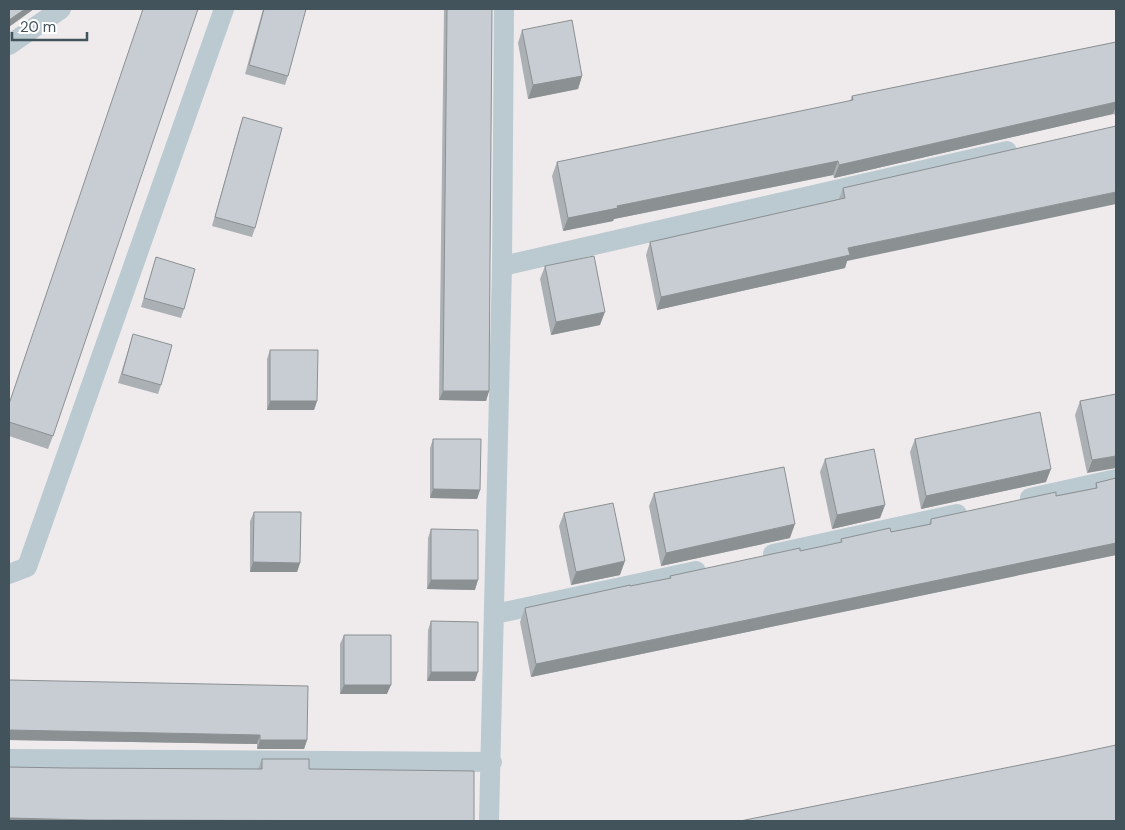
<svg xmlns="http://www.w3.org/2000/svg" width="1125" height="830" viewBox="0 0 1125 830" font-family="'DM Sans',sans-serif">
<style>
.lines{fill:none;stroke-linecap:round;stroke-linejoin:round}
.street{stroke:#bacad0;stroke-width:20}
.wall{fill:#abb0b5}
.shaded-wall{fill:#8b9093}
.building{fill:#c7cdd2;stroke:#8b9093}
</style>
<rect width="100%" height="100%" fill="#efebec"/>
<g class="lines">
<!-- street -->
<path class="street" d="M 9,45 L 61,9
M 502,266 L 1007,151
M 1030,498 L 1116,479
M 773,554 L 957,514
M 9,574 L 27,567 L 224,9
M 495,614 L 696,571
M 9,759 L 492,762
M 489,821 L 502,266 L 504,9"/>
</g>
<!-- wall -->
<path class="wall" d="M 263,9 L 306,9 L 288,76 L 285,85 L 245,74 Z
M 444,9 L 492,9 L 489,391 L 486,401 L 439,400 Z
M 522,30 L 582,76 L 578,89 L 528,99 L 518,43 Z
M 1116,42 L 1116,115 L 1113,114 L 834,178 L 833,175 L 614,219 L 613,221 L 563,231 L 552,176 L 557,162 L 850,101 L 852,96 Z
M 243,117 L 255,228 L 252,237 L 212,226 L 240,126 Z
M 1116,126 L 847,261 L 845,268 L 657,310 L 646,255 L 650,242 L 839,199 L 843,188 Z
M 156,257 L 184,309 L 181,318 L 141,307 Z
M 545,266 L 600,325 L 551,335 L 540,279 Z
M 133,334 L 161,385 L 158,394 L 118,383 Z
M 270,350 L 317,401 L 314,410 L 267,410 L 267,359 Z
M 1116,394 L 1087,473 L 1075,415 L 1080,401 Z
M 9,403 L 53,436 L 48,449 L 9,436 Z
M 433,439 L 480,490 L 477,499 L 430,498 L 430,448 Z
M 915,439 L 1046,482 L 921,509 L 910,452 Z
M 825,459 L 885,505 L 880,518 L 832,529 L 820,472 Z
M 1116,478 L 1116,555 L 531,677 L 520,622 L 525,608 L 669,579 L 670,576 L 840,543 L 841,539 L 891,532 L 929,524 L 931,519 L 1095,488 L 1096,483 Z
M 654,493 L 790,538 L 661,566 L 649,506 Z
M 254,512 L 300,563 L 297,572 L 250,572 L 250,521 Z
M 564,513 L 620,575 L 571,585 L 559,526 Z
M 431,529 L 475,590 L 427,589 L 428,538 Z
M 431,621 L 475,681 L 427,681 L 428,630 Z
M 344,635 L 387,694 L 340,694 L 340,644 Z
M 9,680 L 307,740 L 304,749 L 257,749 L 257,744 L 9,740 Z
M 262,759 L 309,759 L 309,769 L 474,771 L 474,821 L 9,821 L 9,767 L 67,768 L 258,769 Z"/>
<!-- shaded-wall -->
<path class="shaded-wall" d="M 25,9 L 34,9 L 9,27 L 9,20 Z
M 582,76 L 578,89 L 528,99 L 533,85 Z
M 1116,102 L 1116,106 L 1113,114 L 834,178 L 839,165 Z
M 838,161 L 833,175 L 614,219 L 613,221 L 563,231 L 568,218 L 617,206 Z
M 1116,192 L 1116,204 L 847,261 L 845,268 L 657,310 L 661,297 L 848,248 Z
M 605,312 L 600,325 L 551,335 L 556,322 Z
M 443,391 L 489,391 L 486,401 L 439,400 Z
M 270,401 L 317,401 L 314,410 L 267,410 Z
M 1116,456 L 1116,468 L 1087,473 L 1092,460 Z
M 1051,469 L 1046,482 L 921,509 L 926,496 Z
M 433,489 L 480,490 L 477,499 L 430,498 Z
M 885,505 L 880,518 L 832,529 L 837,515 Z
M 795,524 L 790,538 L 661,566 L 666,553 Z
M 1116,543 L 1116,555 L 531,677 L 536,664 Z
M 625,561 L 620,575 L 571,585 L 576,572 Z
M 253,562 L 300,563 L 297,572 L 250,572 Z
M 431,580 L 478,580 L 475,590 L 427,589 Z
M 431,672 L 478,672 L 475,681 L 427,681 Z
M 344,685 L 391,685 L 387,694 L 340,694 Z
M 9,730 L 260,735 L 257,744 L 9,740 Z
M 260,740 L 307,740 L 304,749 L 257,749 Z
M 9,818 L 277,821 L 9,821 Z"/>
<!-- building -->
<path class="building" d="M 9,9 L 25,9 L 9,20 Z
M 143,9 L 198,9 L 53,436 L 9,422 L 9,404 Z
M 264,9 L 306,9 L 288,76 L 249,65 Z
M 447,9 L 492,9 L 489,391 L 443,391 Z
M 572,20 L 582,76 L 533,85 L 522,30 Z
M 1116,42 L 1116,102 L 839,165 L 838,161 L 617,206 L 618,208 L 568,218 L 557,162 L 853,100 L 852,96 Z
M 243,117 L 282,128 L 255,228 L 215,217 Z
M 1116,126 L 1116,192 L 848,248 L 850,255 L 661,297 L 650,242 L 845,198 L 843,188 Z
M 594,256 L 605,312 L 556,322 L 545,266 Z
M 156,257 L 195,269 L 184,309 L 144,298 Z
M 133,334 L 172,345 L 161,385 L 122,374 Z
M 270,350 L 318,350 L 317,401 L 270,401 Z
M 1116,394 L 1116,456 L 1092,460 L 1080,401 Z
M 1040,412 L 1051,469 L 926,496 L 915,439 Z
M 433,439 L 481,439 L 480,490 L 433,489 Z
M 874,449 L 885,505 L 837,515 L 825,459 Z
M 784,467 L 795,524 L 666,553 L 654,493 Z
M 1116,478 L 1116,543 L 536,664 L 525,608 L 630,585 L 630,586 L 671,578 L 670,576 L 800,548 L 800,551 L 842,542 L 841,539 L 890,528 L 891,532 L 931,524 L 931,519 L 1056,492 L 1056,496 L 1097,488 L 1096,483 Z
M 613,503 L 625,561 L 576,572 L 564,513 Z
M 254,512 L 301,512 L 300,563 L 253,562 Z
M 431,529 L 478,530 L 478,580 L 431,580 Z
M 431,621 L 478,622 L 478,672 L 431,672 Z
M 344,635 L 391,635 L 391,685 L 344,685 Z
M 9,680 L 308,686 L 307,740 L 260,740 L 260,735 L 9,730 Z
M 1116,745 L 1116,821 L 740,821 L 1060,757 Z
M 262,759 L 309,759 L 309,769 L 474,771 L 474,821 L 90,820 L 9,818 L 9,767 L 67,768 L 262,769 Z"/>
<!-- border -->
<rect width="1125" height="830" fill="none" stroke="#42535b" stroke-width="20"/>
<!-- scale -->
<path d="M12 32v8h75v-8" fill="none" stroke="#42535b" stroke-width="2.5"/>
<text x="20" y="32" font-size="15" fill="#42535b" stroke="#ffffff" stroke-width="4" paint-order="stroke">20 m</text>
</svg>
